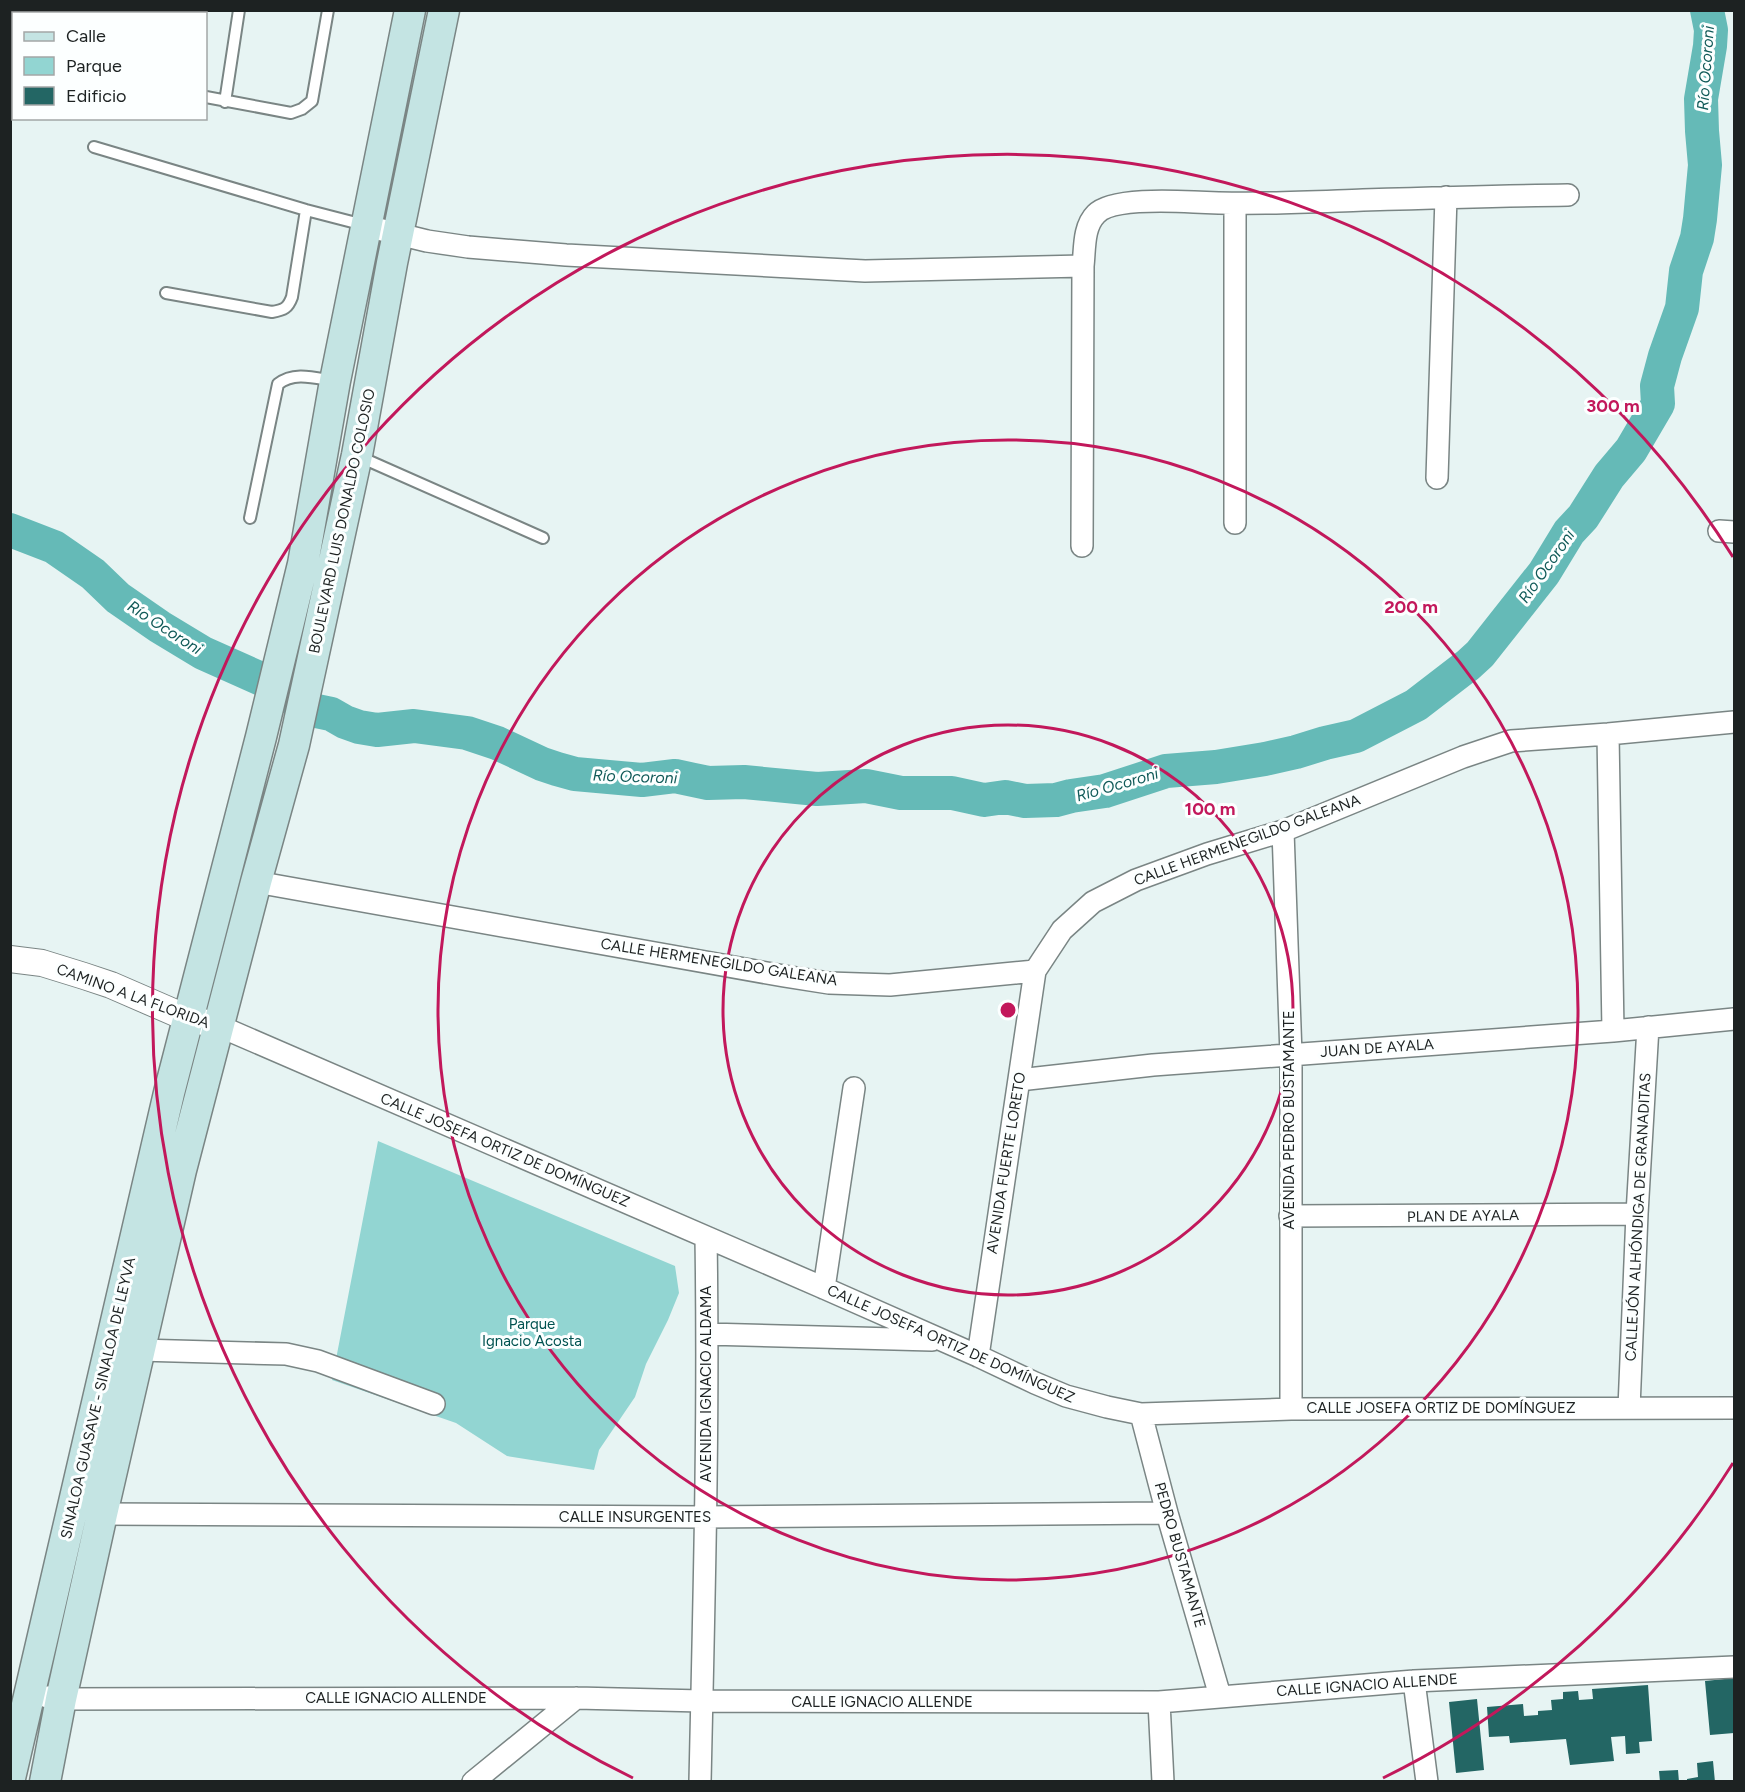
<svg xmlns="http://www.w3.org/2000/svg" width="1745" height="1792" viewBox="0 0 1745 1792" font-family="Figtree,sans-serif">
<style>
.green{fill:#92d5d2}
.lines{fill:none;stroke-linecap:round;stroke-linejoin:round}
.river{stroke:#65bab7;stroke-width:34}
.building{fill:#236664}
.service-casing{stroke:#7a8584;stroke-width:14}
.minor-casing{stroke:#7a8584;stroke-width:24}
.tertiary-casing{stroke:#7a8584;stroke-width:28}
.secondary-casing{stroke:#7a8584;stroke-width:33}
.service{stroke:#fff;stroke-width:10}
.minor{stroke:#fff;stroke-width:21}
.tertiary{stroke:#fff;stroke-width:26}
.secondary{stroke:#c4e4e3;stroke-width:30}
.ring{fill:none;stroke:#c2185b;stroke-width:3}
.labels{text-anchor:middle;stroke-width:6;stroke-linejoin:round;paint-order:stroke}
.street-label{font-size:15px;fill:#1d2222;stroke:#fcffff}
.park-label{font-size:15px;fill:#005250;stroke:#fcffff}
.water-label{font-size:16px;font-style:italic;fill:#105a58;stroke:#fcffff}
.centre{fill:#c2185b;stroke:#fcffff;stroke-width:3}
.ring-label{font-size:18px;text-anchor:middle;font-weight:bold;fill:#c2185b;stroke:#fcffff;stroke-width:6;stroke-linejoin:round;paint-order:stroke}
</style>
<rect width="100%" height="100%" fill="#e7f4f3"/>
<!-- green -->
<path class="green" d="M 378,1141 L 675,1266 L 679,1293 L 668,1320 L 646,1364 L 635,1397 L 599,1450 L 594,1470 L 507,1456 L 456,1423 L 332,1380 Z"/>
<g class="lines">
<!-- river -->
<path class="river" d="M 10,530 L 54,547 L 93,574 L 118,598 L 160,627 L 203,653 L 268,682 L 283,691 L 307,709 L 331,714 L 345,722 L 359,727 L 377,730 L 414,726 L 467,733 L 497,743 L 542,764 L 557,769 L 575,774 L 642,780 L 675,776 L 708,783 L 744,782 L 817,789 L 866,786 L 901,793 L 952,793 L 984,800 L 1005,797 L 1025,801 L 1056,800 L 1071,796 L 1105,791 L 1166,771 L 1216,767 L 1265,759 L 1296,752 L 1325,743 L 1356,736 L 1416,705 L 1468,665 L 1480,654 L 1544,573 L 1569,532 L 1583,517 L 1609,476 L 1631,450 L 1658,404 L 1657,386 L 1665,356 L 1682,308 L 1686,271 L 1697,238 L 1700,219 L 1705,165 L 1702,131 L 1701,99 L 1710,46 L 1711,30 L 1707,10"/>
</g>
<!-- building -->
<path class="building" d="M 1734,1678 L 1734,1733 L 1710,1735 L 1705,1681 Z
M 1648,1685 L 1652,1741 L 1639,1742 L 1640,1753 L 1626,1754 L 1625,1736 L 1611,1737 L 1614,1761 L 1570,1765 L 1566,1739 L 1510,1743 L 1509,1736 L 1489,1737 L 1487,1707 L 1523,1704 L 1524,1716 L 1538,1715 L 1538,1711 L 1552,1710 L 1551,1700 L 1563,1699 L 1563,1692 L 1578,1691 L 1579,1700 L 1593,1699 L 1592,1689 Z
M 1477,1699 L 1484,1770 L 1456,1773 L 1449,1702 Z
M 1713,1761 L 1715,1782 L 1687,1782 L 1687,1779 L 1698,1777 L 1697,1763 Z
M 1678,1770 L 1679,1782 L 1660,1782 L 1659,1771 Z"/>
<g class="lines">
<!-- service casing -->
<g class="service-casing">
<path id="service" d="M 154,14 L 154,10
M 206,97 L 291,113 L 302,109 L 312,101 L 328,10
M 225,102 L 239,10
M 94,147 L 306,210 L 364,225
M 166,293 L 272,312 C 284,310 288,308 292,297 L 306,210
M 360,457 L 543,538
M 250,518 L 278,384 C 294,371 315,378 334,381"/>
</g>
<!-- minor casing -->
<g class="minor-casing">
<path id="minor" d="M 366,226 L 427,241 L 468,247 L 566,255 L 865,271 L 1083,266
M 1437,478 L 1446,197
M 1235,523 L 1235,205
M 1719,531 L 1734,532
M 1082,546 L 1083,266 C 1085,249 1083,227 1096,214 C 1111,198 1173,201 1194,202 C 1250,205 1306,202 1363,200 C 1431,198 1499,196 1568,195
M 1608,734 L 1613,1031
M 1283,831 L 1291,1055 L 1291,1409
M 256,882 L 784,976 L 829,983 L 890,985 L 1035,971 L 1062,930 L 1093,902 L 1136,880 L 1207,854 L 1283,831 L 1463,757 L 1511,741 L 1608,734 L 1734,722
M 219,1026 L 824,1288 L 978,1356 L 1035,1383 L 1066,1396 L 1107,1407 L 1141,1414 L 1291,1409 L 1734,1408
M 1019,1080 L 1153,1065 L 1613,1031 L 1734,1019
M 1290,1216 L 1637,1214
M 824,1288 L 854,1088
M 707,1334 L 932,1340
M 139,1350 L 286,1354 L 318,1361 L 434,1404
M 978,1356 L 1035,971
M 1629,1408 L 1637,1214 L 1648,1027
M 1141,1414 L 1167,1513 L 1220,1696
M 102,1514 L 706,1517 L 1167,1513
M 1414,1681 L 1427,1782
M 47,1697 L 61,1699 L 576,1698 L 702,1701 L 1159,1702 L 1414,1681 L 1734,1667
M 1159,1702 L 1163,1782
M 473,1782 L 576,1698
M 700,1782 C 704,1600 709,1419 706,1238"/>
</g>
<!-- tertiary casing -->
<g class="tertiary-casing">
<path id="tertiary" d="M 10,959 L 42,963 L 84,976 L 111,985 L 187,1018 L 219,1026"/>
</g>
<!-- secondary casing -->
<g class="secondary-casing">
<path id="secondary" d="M 10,1778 L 169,1093 L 261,737 L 303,564 L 335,381 L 410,10
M 45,1782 L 61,1699 L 102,1514 L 181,1170 L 256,882 L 294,745 L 357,455 L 392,263 L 444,10"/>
</g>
<!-- service -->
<use href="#service" class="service"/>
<!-- minor -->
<use href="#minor" class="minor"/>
<!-- tertiary -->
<use href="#tertiary" class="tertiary"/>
<!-- secondary -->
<use href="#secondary" class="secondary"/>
</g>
<!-- distance rings -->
<g class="ring">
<circle cx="1008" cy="1010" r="285"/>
<circle cx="1008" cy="1010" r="570"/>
<path d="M1733 1463A855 855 0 0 1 1383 1778M633 1778A855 855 0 1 1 1733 557"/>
</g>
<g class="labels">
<!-- street labels -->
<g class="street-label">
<text transform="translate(342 521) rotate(-78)" y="5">BOULEVARD LUIS DONALDO COLOSIO</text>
<text transform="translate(1247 840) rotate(-20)" y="5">CALLE HERMENEGILDO GALEANA</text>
<text transform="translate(719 962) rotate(9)" y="5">CALLE HERMENEGILDO GALEANA</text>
<text transform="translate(133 996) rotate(20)" y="5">CAMINO A LA FLORIDA</text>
<text transform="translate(1377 1048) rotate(-4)" y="5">JUAN DE AYALA</text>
<text transform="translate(1289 1120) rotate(-90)" y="5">AVENIDA PEDRO BUSTAMANTE</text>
<text transform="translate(505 1150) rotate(23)" y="5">CALLE JOSEFA ORTIZ DE DOMÍNGUEZ</text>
<text transform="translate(1006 1163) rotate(-81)" y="5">AVENIDA FUERTE LORETO</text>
<text transform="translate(1463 1216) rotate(-1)" y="5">PLAN DE AYALA</text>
<text transform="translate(1638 1217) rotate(-87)" y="5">CALLEJÓN ALHÓNDIGA DE GRANADITAS</text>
<text transform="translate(951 1344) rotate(24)" y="5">CALLE JOSEFA ORTIZ DE DOMÍNGUEZ</text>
<text transform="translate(706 1384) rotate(-90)" y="5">AVENIDA IGNACIO ALDAMA</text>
<text transform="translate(98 1398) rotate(-77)" y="5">SINALOA GUASAVE - SINALOA DE LEYVA</text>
<text x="1441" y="1413">CALLE JOSEFA ORTIZ DE DOMÍNGUEZ</text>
<text x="635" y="1522">CALLE INSURGENTES</text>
<text transform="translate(1180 1555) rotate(74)" y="5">PEDRO BUSTAMANTE</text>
<text transform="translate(1367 1685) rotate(-4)" y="5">CALLE IGNACIO ALLENDE</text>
<text x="396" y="1703">CALLE IGNACIO ALLENDE</text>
<text x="882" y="1707">CALLE IGNACIO ALLENDE</text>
</g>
<!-- park labels -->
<g class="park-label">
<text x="532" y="1329">Parque<tspan x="532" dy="17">Ignacio Acosta</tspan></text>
</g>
<!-- water labels -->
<g class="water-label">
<text transform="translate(1705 68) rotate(-86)" y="6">Río Ocoroni</text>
<text transform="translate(1546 566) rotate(-55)" y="6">Río Ocoroni</text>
<text transform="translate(165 627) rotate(33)" y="6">Río Ocoroni</text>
<text transform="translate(635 776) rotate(2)" y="6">Río Ocoroni</text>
<text transform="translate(1117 784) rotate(-16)" y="6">Río Ocoroni</text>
</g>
</g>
<circle cx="1008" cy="1010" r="9" class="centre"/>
<g class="ring-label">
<text x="1613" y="412">300 m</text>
<text x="1411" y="613">200 m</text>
<text x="1210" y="815">100 m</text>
</g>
<!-- border -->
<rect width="1745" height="1792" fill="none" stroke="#1d2222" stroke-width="24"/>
<!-- legend -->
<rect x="12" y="12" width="195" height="108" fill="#fcffff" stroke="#a3a7a7" stroke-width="1.5"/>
<rect x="24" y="32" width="30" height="9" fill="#c4e4e3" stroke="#a3a7a7" stroke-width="1.5"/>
<text x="66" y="42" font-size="18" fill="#1d2222">Calle</text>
<rect x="24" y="57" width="30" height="18" fill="#92d5d2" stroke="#a3a7a7" stroke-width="1.5"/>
<text x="66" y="72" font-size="18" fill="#1d2222">Parque</text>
<rect x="24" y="87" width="30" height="18" fill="#236664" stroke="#a3a7a7" stroke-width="1.5"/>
<text x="66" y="102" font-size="18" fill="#1d2222">Edificio</text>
</svg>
